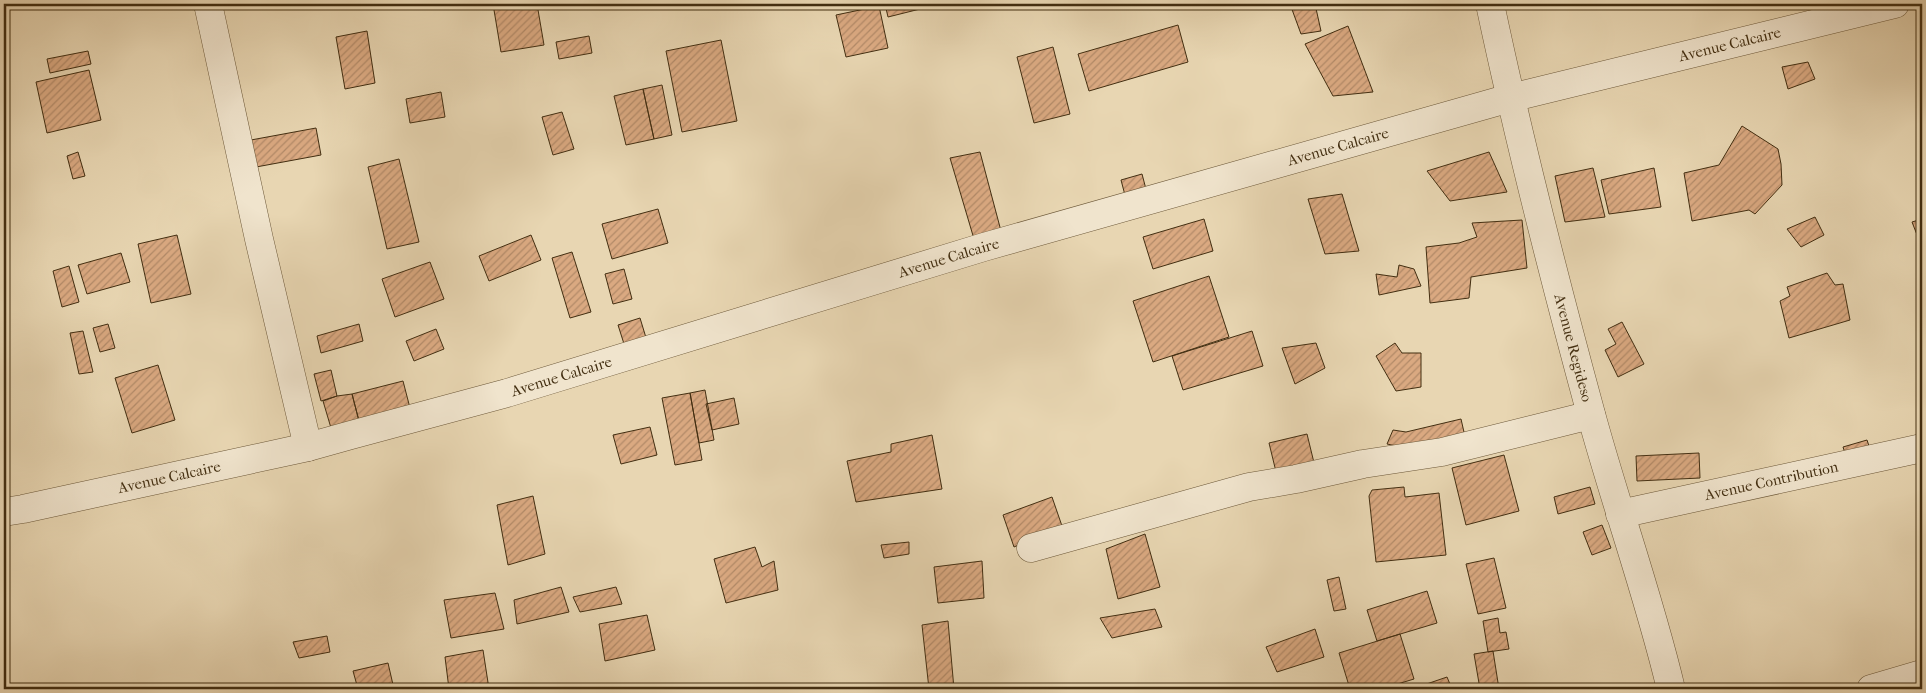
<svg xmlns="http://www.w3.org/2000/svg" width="1926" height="693" viewBox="0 0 1926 693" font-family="'IM FELL French Canon',serif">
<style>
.building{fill:url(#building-hatch);stroke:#422e11}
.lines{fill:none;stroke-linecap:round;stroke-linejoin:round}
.street-casing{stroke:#6c5839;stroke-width:29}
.street{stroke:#f0e4cd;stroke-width:28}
.labels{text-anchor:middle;stroke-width:4;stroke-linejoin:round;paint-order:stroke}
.street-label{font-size:15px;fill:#422e11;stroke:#f0e4cd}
</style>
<defs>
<pattern id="building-hatch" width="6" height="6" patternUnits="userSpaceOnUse" patternTransform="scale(1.25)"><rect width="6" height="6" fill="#daa981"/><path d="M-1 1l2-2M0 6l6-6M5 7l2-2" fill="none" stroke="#b28a68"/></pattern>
</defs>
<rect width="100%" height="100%" fill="#e8d6b2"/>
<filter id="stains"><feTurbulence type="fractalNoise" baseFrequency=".004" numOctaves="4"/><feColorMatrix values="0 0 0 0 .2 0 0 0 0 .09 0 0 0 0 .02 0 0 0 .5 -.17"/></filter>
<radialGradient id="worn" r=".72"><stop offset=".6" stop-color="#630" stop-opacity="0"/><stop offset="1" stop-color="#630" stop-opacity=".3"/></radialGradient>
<!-- building -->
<path class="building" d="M 493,4 L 537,4 L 544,45 L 501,52 Z
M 885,4 L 940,4 L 888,17 Z
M 1290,4 L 1315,4 L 1321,31 L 1301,34 Z
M 879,6 L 888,48 L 846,57 L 836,15 Z
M 1178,25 L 1188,62 L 1089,91 L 1078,54 Z
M 1348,26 L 1373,92 L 1333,96 L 1305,44 Z
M 367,31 L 375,83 L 345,89 L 336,37 Z
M 589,36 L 592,53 L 559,59 L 556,42 Z
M 721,40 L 737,121 L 682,132 L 666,51 Z
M 1053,47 L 1070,114 L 1034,123 L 1017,57 Z
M 88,51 L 91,64 L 50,73 L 47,59 Z
M 1808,62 L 1815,79 L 1788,89 L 1782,67 Z
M 89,70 L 101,120 L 47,133 L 36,82 Z
M 662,85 L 672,135 L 654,139 L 643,89 Z
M 643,89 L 654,139 L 626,145 L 614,96 Z
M 441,92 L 445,117 L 410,123 L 406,99 Z
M 562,112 L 574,149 L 553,155 L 542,117 Z
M 1742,126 L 1778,149 L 1781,164 L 1782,185 L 1755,214 L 1749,210 L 1692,221 L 1684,173 L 1719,165 Z
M 316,128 L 321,155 L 256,167 L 251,140 Z
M 78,152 L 85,176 L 73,179 L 67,156 Z
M 980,152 L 1001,231 L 974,239 L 950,158 Z
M 1489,152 L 1507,192 L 1450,201 L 1427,171 Z
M 399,159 L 419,242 L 387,249 L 368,167 Z
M 1593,168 L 1605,217 L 1565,222 L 1555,176 Z
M 1654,168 L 1661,207 L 1609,214 L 1601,180 Z
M 1142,174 L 1147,193 L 1126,199 L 1121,180 Z
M 1342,194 L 1359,251 L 1325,254 L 1308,199 Z
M 658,209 L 668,243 L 612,259 L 602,224 Z
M 1815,217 L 1824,235 L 1801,247 L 1787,229 Z
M 1204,219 L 1213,251 L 1153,269 L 1143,237 Z
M 1922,219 L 1922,245 L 1921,245 L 1912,222 Z
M 1522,220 L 1527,268 L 1471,277 L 1469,298 L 1430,303 L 1426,247 L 1459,243 L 1477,237 L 1472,223 Z
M 177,235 L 191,294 L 151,303 L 138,244 Z
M 531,235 L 541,260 L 489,281 L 479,256 Z
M 572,252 L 591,312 L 570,318 L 552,258 Z
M 121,253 L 130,282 L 87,294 L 78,265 Z
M 430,262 L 444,299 L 395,317 L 382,279 Z
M 1399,265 L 1414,269 L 1421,286 L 1379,295 L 1376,274 L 1397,277 Z
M 69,266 L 79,302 L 62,307 L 53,271 Z
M 624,269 L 632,299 L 613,304 L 605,274 Z
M 1827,273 L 1835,285 L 1843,284 L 1850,320 L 1789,338 L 1780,301 L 1790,296 L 1787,287 Z
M 1209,276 L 1229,337 L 1153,362 L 1133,301 Z
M 640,318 L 647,341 L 625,347 L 618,325 Z
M 1622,322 L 1644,364 L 1618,377 L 1605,350 L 1616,344 L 1608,329 Z
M 108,324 L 115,348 L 100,352 L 93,328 Z
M 359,324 L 363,341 L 321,353 L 317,336 Z
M 436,329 L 444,349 L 414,361 L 406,341 Z
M 83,331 L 93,372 L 79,374 L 70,333 Z
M 1252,331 L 1263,366 L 1183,390 L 1172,356 Z
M 1316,343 L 1325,368 L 1295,384 L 1282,348 Z
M 1395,343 L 1402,353 L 1421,353 L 1421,387 L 1396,391 L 1376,356 Z
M 158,365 L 175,420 L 132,433 L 115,378 Z
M 331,370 L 337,396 L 321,401 L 314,374 Z
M 403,381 L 410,408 L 359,421 L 352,394 Z
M 705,390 L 714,440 L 699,443 L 690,393 Z
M 690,393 L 702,460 L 675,465 L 662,398 Z
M 352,394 L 359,421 L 331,428 L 323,401 L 337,396 Z
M 734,398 L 739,424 L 712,430 L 706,404 Z
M 1461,419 L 1466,441 L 1420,451 L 1387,444 L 1393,430 L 1406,432 Z
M 650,427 L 657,455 L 621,464 L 613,435 Z
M 1307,434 L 1316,471 L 1278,480 L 1269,443 Z
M 932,435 L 942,489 L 856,502 L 847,461 L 891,452 L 891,444 Z
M 1867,440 L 1872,455 L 1848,462 L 1843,447 Z
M 1699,453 L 1700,478 L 1637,481 L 1636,456 Z
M 1504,455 L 1519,511 L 1466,525 L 1452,468 Z
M 1404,487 L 1405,497 L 1439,493 L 1446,555 L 1376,562 L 1369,496 L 1372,490 Z
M 1590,487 L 1595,504 L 1558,514 L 1554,497 Z
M 533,496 L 545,554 L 508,565 L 497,505 Z
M 1052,497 L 1062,526 L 1014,547 L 1003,515 Z
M 1602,525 L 1611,548 L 1592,555 L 1583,532 Z
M 1145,534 L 1160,587 L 1118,599 L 1106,549 Z
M 909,542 L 909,554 L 884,558 L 881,545 Z
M 755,547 L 762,567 L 774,561 L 778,590 L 726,603 L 714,559 Z
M 1494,558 L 1506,608 L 1478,614 L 1466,564 Z
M 982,561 L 984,598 L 938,603 L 934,567 Z
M 1339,577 L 1346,609 L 1334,611 L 1327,580 Z
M 561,587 L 569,612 L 517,624 L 514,600 Z
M 616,587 L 622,604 L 580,612 L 573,597 Z
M 1427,591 L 1437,623 L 1377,641 L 1367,610 Z
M 495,593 L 504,629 L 451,638 L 444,600 Z
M 1155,609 L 1162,627 L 1112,638 L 1100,618 Z
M 647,615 L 655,650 L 605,661 L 599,624 Z
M 1498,618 L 1500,633 L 1506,632 L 1509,649 L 1488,652 L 1483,621 Z
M 948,621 L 954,689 L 929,689 L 922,625 Z
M 1315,629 L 1324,657 L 1277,672 L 1266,647 Z
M 1400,634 L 1414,679 L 1381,689 L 1350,689 L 1339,653 Z
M 327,636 L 330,652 L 299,658 L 293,642 Z
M 483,650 L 489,689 L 449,689 L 445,657 Z
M 1493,651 L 1499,689 L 1480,689 L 1474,654 Z
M 388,663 L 394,689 L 358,689 L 353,671 Z
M 1447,677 L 1452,689 L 1412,689 Z
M 1321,684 L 1323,689 L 1297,689 Z"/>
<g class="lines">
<!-- street casing -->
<g class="street-casing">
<g id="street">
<path d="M 208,4 L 259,239 L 308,447"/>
<path id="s1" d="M 1490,4 C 1519,141 1554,278 1591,414 C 1616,506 1649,596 1671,689"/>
<path id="s2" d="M 4,512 L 23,509 L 308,447 L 351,435 L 507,393 L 984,247 L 1510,98 L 1895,4"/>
<path id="s3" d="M 1620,514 L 1922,448"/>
<path d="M 1031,548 L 1249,487 L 1296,479 L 1363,464 L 1442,452 L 1591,415"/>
<path d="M 1871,689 L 1922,674"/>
</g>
</g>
<!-- street -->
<use href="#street" class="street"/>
</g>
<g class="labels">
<!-- street labels -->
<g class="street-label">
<text dy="5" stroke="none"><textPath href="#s2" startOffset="1789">Avenue Calcaire</textPath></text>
<text dy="5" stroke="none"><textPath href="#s2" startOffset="1384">Avenue Calcaire</textPath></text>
<text dy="5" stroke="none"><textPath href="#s2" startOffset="979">Avenue Calcaire</textPath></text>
<text dy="5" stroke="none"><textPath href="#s1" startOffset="354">Avenue Regideso</textPath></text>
<text dy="5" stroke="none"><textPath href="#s2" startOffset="574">Avenue Calcaire</textPath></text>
<text dy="5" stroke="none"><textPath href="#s2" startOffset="169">Avenue Calcaire</textPath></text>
<text dy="5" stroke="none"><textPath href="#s3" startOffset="155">Avenue Contribution</textPath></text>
</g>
</g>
<!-- margin -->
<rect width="1926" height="693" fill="none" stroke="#e8d6b2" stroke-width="20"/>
<rect x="5" y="5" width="1916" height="683" fill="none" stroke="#422e11" stroke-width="2.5"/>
<rect x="10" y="10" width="1906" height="673" fill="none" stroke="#422e11"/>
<rect width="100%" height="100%" filter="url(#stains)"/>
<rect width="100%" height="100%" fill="url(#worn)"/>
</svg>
